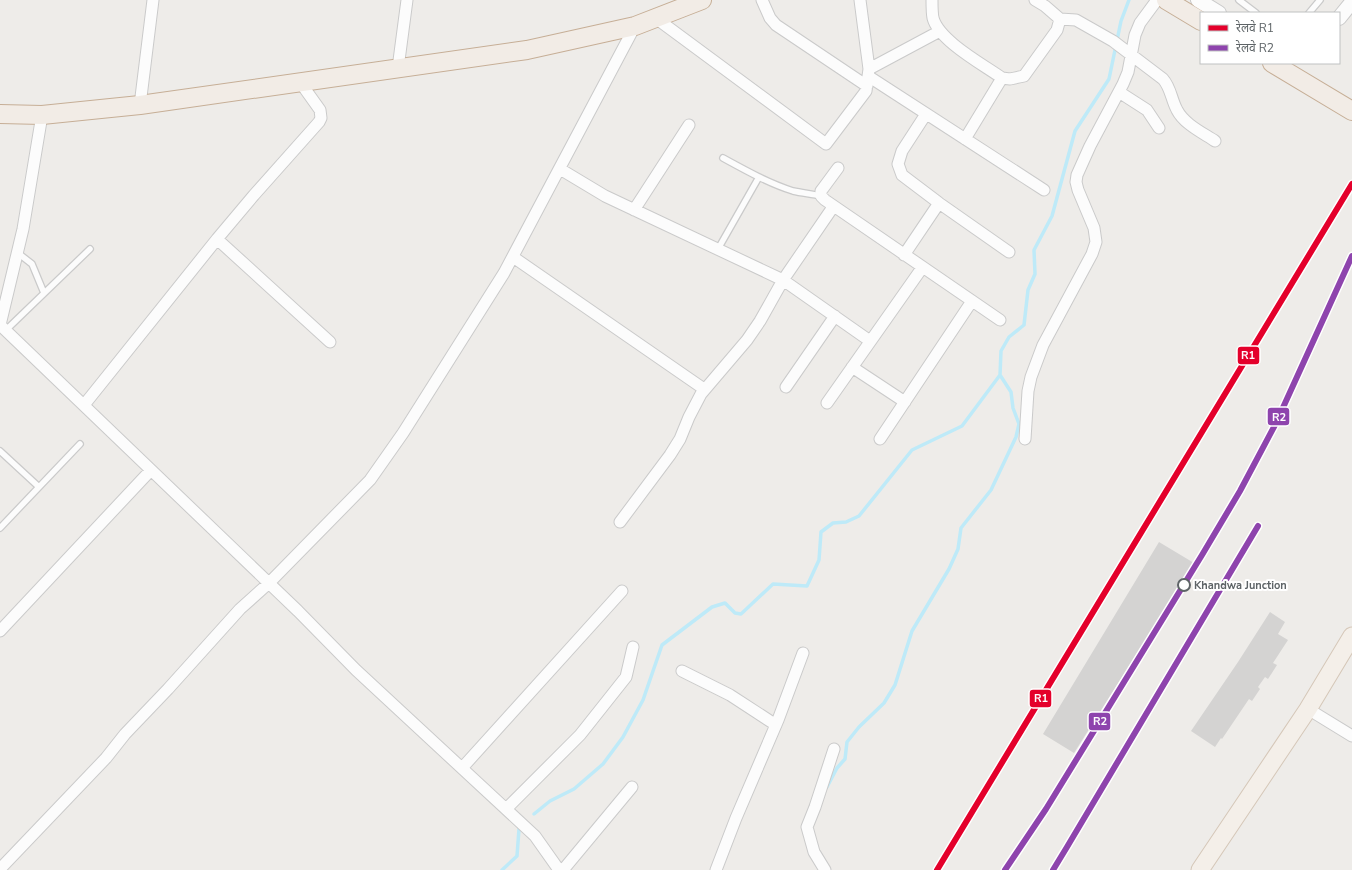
<svg xmlns="http://www.w3.org/2000/svg" width="1352" height="870" viewBox="0 0 1352 870" font-family="'Nunito Sans','Noto Sans Devanagari',sans-serif">
<style>
.lines{fill:none;stroke-linecap:round;stroke-linejoin:round}
.stream{stroke:#beeaf8;stroke-width:3.5}
.building{fill:#d4d3d2}
.service-casing{stroke:#cacaca;stroke-width:8}
.minor-casing{stroke:#cacaca;stroke-width:13}
.tertiary-casing{stroke:#cacaca;stroke-width:16}
.primary-casing{stroke:#d5c7b8;stroke-width:19}
.trunk-casing{stroke:#c6ae96;stroke-width:20}
.service{stroke:#fcfcfc;stroke-width:5.5}
.minor{stroke:#fcfcfc;stroke-width:11}
.tertiary{stroke:#fcfcfc;stroke-width:14}
.primary{stroke:#f4efe9;stroke-width:17}
.trunk{stroke:#f2ece6;stroke-width:18}
.rail{stroke:#e3e3e2;stroke-width:3;stroke-dasharray:1 5;stroke-linecap:butt}
.rail-1-casing{stroke:#fff;stroke-width:9}
.rail-2-casing{stroke:#fff;stroke-width:9}
.rail-1{stroke:#e4002b;stroke-width:6}
.rail-2{stroke:#8e44ad;stroke-width:6}
.stop-dot{fill:#fff;stroke:#5e6467;stroke-width:2}
.labels{text-anchor:middle;stroke-width:4;stroke-linejoin:round;paint-order:stroke}
.stop-label{font-size:11px;font-weight:bold;fill:#5e6467;stroke:#fff;text-anchor:start}
.line-badge{stroke:#fff;stroke-width:1.5}
.badge-label{font-size:11px;text-anchor:middle;font-weight:bold;fill:#fff}
</style>
<rect width="100%" height="100%" fill="#eeece9"/>
<g class="lines">
<!-- stream -->
<path class="stream" d="M 827,787 L 837,768 L 845,759 L 847,742 L 859,727 L 884,703 L 895,685 L 912,631 L 949,569 L 958,549 L 961,528 L 991,490 L 1016,437 L 1019,424 L 1013,408 L 1011,392 L 1000,375
M 534,814 L 550,801 L 574,789 L 603,764 L 623,737 L 643,700 L 662,645 L 712,607 L 725,603 L 735,613 L 741,614 L 773,584 L 807,586 L 819,560 L 821,532 L 833,523 L 846,522 L 859,516 L 912,450 L 962,426 L 1000,375 L 1001,351 L 1009,337 L 1024,325 L 1028,290 L 1035,274 L 1034,250 L 1052,216 L 1075,131 L 1109,79 L 1121,21 L 1129,0
M 502,870 L 517,856 L 519,829"/>
</g>
<!-- building -->
<path class="building" d="M 1159,542 L 1194,563 L 1074,753 L 1043,734 Z
M 1270,612 L 1285,622 L 1278,634 L 1288,640 L 1273,663 L 1277,665 L 1268,679 L 1265,677 L 1258,687 L 1260,689 L 1252,701 L 1249,699 L 1222,739 L 1221,738 L 1215,747 L 1191,731 L 1238,662 Z"/>
<g class="lines">
<!-- service casing -->
<g class="service-casing">
<path id="service" d="M 1239,0 L 1256,13
M 1309,13 L 1320,0
M 723,158 C 745,170 768,183 793,191 C 802,193 812,194 821,196
M 718,249 L 759,177
M 18,253 L 32,264 L 44,293
M 6,330 L 90,249
M 0,451 L 39,487
M 0,528 L 80,444"/>
</g>
<!-- minor casing -->
<g class="minor-casing">
<path id="minor" d="M 762,0 L 770,18 L 776,25 L 867,86
M 932,0 C 932,6 932,13 933,18 C 939,41 984,65 1002,78 L 1010,79 L 1024,76 L 1057,30 L 1060,19 L 1045,6 L 1035,0
M 657,19 L 826,144 L 866,91 L 869,69 L 860,0
M 1060,19 L 1076,20 L 1113,41 L 1163,79 C 1171,88 1171,99 1177,110 C 1184,124 1203,133 1215,141
M 398,68 L 407,0
M 869,69 L 940,31
M 868,76 L 1044,190
M 1119,92 L 1147,110 L 1159,128
M 140,105 L 153,0
M 926,114 L 902,151 L 898,164 L 902,175 L 939,203 L 1009,252
M 965,139 L 1002,78
M 838,168 L 824,187 L 821,191 L 821,196 L 825,200 L 1000,320
M 560,169 L 605,196 L 783,280 L 870,341
M 634,210 L 689,125
M 217,239 L 330,342
M 904,255 L 939,203
M 513,257 L 704,389
M 0,325 L 298,611 L 356,670 L 535,836 L 559,870
M 0,325 L 23,229 L 42,115
M 852,367 L 905,402
M 786,387 L 835,316
M 827,403 L 922,268
M 84,405 L 217,239 L 254,195 L 319,122 L 321,118 L 320,110 L 300,82
M 880,439 L 972,301
M 1025,439 L 1028,391 L 1031,377 L 1043,345 L 1092,254 L 1096,242 L 1094,228 L 1078,190 L 1076,182 L 1077,175 L 1090,146 L 1123,84 L 1128,72 L 1135,35 L 1140,23 L 1157,0
M 620,522 L 670,455 L 680,439 L 689,417 L 701,394 L 747,340 L 760,321 L 783,280 L 833,207
M 0,631 L 151,470
M 682,671 L 730,695 L 776,725
M 1308,709 L 1352,736
M 462,768 L 622,591
M 506,809 L 580,735 L 626,677 L 633,647
M 0,869 L 106,758 L 125,734 L 168,689 L 240,609 L 269,583 L 370,480 L 403,433 L 504,273 L 635,26
M 563,870 L 632,787
M 716,870 L 736,818 L 778,720 L 803,653
M 825,870 L 814,852 L 807,827 L 815,807 L 834,749"/>
</g>
<!-- tertiary casing -->
<g class="tertiary-casing">
<path id="tertiary" d="M 1198,0 L 1219,13
M 1339,18 L 1352,2"/>
</g>
<!-- primary casing -->
<g class="primary-casing">
<path id="primary" d="M 1200,870 L 1308,709 L 1352,636"/>
</g>
<!-- trunk casing -->
<g class="trunk-casing">
<path id="trunk" d="M 1166,0 L 1201,21
M 1272,63 L 1352,111
M 0,114 L 42,115 L 140,105 L 527,50 L 635,26 L 702,0"/>
</g>
<!-- service -->
<use href="#service" class="service"/>
<!-- minor -->
<use href="#minor" class="minor"/>
<!-- tertiary -->
<use href="#tertiary" class="tertiary"/>
<!-- primary -->
<use href="#primary" class="primary"/>
<!-- trunk -->
<use href="#trunk" class="trunk"/>
<!-- rail -->
<path class="rail" d="M 1005,870 L 1046,809 L 1202,555 L 1240,491 L 1276,423 L 1352,256
M 1053,870 L 1067,847 L 1258,526"/>
<!-- rail-1 casing -->
<g class="rail-1-casing">
<path id="rail-1" d="M 937,870 L 1352,184"/>
</g>
<!-- rail-2 casing -->
<g class="rail-2-casing">
<path id="rail-2" d="M 1005,870 L 1046,809 L 1202,555 L 1240,491 L 1276,423 L 1352,256
M 1053,870 L 1067,847 L 1258,526"/>
</g>
<!-- rail-1 -->
<use href="#rail-1" class="rail-1"/>
<!-- rail-2 -->
<use href="#rail-2" class="rail-2"/>
</g>
<!-- markers -->
<circle class="stop-dot" cx="1184" cy="585" r="6"/>
<g class="labels">
<!-- stop labels -->
<g class="stop-label">
<text x="1194" y="589">Khandwa Junction</text>
</g>
</g>
<g class="line-badge">
<rect x="1237" y="346" width="23" height="19" rx="4" fill="#e4002b"/>
<rect x="1267" y="407" width="23" height="19" rx="4" fill="#8e44ad"/>
<rect x="1029" y="689" width="23" height="19" rx="4" fill="#e4002b"/>
<rect x="1088" y="712" width="23" height="19" rx="4" fill="#8e44ad"/>
</g>
<g class="badge-label">
<text x="1248" y="359">R1</text>
<text x="1279" y="421">R2</text>
<text x="1041" y="702">R1</text>
<text x="1100" y="725">R2</text>
</g>
<!-- legend -->
<rect x="1200" y="12" width="140" height="52" fill="#ffffff" stroke="#bfc1c2"/>
<rect x="1208" y="25" width="20" height="6" fill="#e4002b" stroke="#bfc1c2"/>
<text x="1236" y="32" font-size="12" fill="#5e6467">रेलवे R1</text>
<rect x="1208" y="45" width="20" height="6" fill="#8e44ad" stroke="#bfc1c2"/>
<text x="1236" y="52" font-size="12" fill="#5e6467">रेलवे R2</text>
</svg>
